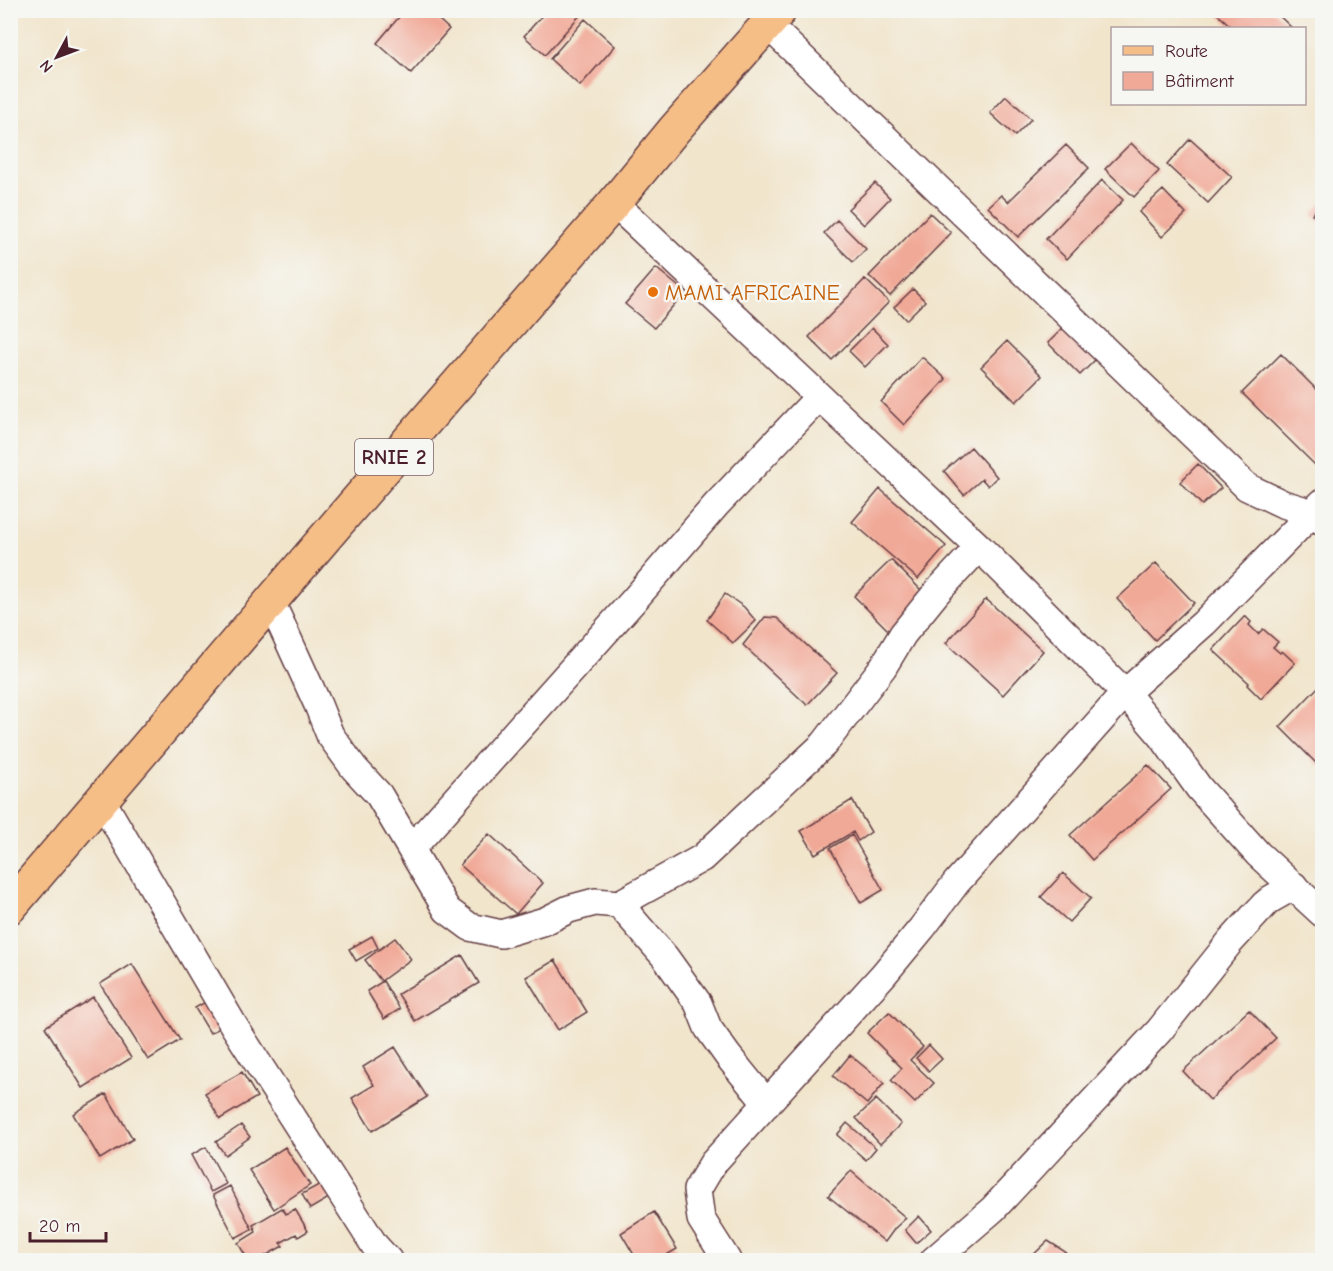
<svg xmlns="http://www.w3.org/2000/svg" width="1333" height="1271" viewBox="0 0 1333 1271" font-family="'Comic Neue',sans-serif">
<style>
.building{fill:#f1a997}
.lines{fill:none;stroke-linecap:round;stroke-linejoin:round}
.street-casing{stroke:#633d43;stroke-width:30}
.primary-casing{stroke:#633d43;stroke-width:36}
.street{stroke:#fff;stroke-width:27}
.primary{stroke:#f6be87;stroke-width:33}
.food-dot{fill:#e8710a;stroke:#f6f6f2;stroke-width:2}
.labels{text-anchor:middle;stroke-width:5;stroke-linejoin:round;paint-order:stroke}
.shield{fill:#f6f6f2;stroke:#7e6067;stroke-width:1.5}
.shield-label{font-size:21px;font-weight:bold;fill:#4a1f2b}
.food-label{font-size:22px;fill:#c56008;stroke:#f6f6f2;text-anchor:start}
</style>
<rect width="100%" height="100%" fill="#f6f6f2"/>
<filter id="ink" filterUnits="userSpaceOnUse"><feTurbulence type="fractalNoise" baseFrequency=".0167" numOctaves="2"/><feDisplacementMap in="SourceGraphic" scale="12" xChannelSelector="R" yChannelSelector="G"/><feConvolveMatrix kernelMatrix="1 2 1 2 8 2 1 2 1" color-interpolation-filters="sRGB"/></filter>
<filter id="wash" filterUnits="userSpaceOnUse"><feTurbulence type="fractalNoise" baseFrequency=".008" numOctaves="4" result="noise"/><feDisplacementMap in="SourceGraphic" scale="24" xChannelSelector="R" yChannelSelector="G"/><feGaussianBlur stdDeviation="1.35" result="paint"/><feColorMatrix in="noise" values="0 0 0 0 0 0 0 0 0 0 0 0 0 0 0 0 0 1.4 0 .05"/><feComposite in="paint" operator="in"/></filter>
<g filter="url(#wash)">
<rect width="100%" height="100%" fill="#f1e5cc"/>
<g id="blocks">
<!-- building -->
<path class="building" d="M 405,10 L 428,10 L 449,29 L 411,73 L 377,43 Z
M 547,10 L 577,10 L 581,14 L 545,55 L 524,36 Z
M 1213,10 L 1273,10 L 1292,28 L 1233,28 Z
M 585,19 L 615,46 L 580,86 L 550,59 Z
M 1006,96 L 1031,119 L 1015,136 L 990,113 Z
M 1190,139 L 1232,177 L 1208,203 L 1167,165 Z
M 1131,143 L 1159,171 L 1134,197 L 1105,169 Z
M 1066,145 L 1089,168 L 1018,237 L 988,207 L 1001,195 L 1008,202 Z
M 1102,180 L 1123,200 L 1067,259 L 1046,239 Z
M 875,183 L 890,198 L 864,225 L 848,209 Z
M 1163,190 L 1186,214 L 1162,237 L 1139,212 Z
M 1322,203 L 1322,225 L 1312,214 Z
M 930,213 L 951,233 L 890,296 L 869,276 Z
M 837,220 L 866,249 L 853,262 L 824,233 Z
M 656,268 L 685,292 L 654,328 L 625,304 Z
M 865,279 L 889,302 L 832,360 L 809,337 Z
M 913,289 L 925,301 L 906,320 L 894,307 Z
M 1064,327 L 1096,359 L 1080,375 L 1048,343 Z
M 872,328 L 888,344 L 865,367 L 849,351 Z
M 1007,341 L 1042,376 L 1016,402 L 981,367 Z
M 1281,354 L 1322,395 L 1322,463 L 1318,468 L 1242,393 Z
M 922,357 L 946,379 L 904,425 L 881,402 Z
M 971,447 L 997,477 L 988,486 L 982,479 L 964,495 L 944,471 Z
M 1198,464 L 1221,488 L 1202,505 L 1180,482 Z
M 880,489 L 946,546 L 918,579 L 852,522 Z
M 891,560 L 929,598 L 893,635 L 854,596 Z
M 1156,563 L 1194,603 L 1155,640 L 1117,599 Z
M 725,594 L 744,607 L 756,621 L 733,643 L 707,620 Z
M 986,599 L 1043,651 L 1003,695 L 946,643 Z
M 1245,616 L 1251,622 L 1249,625 L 1258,634 L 1263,629 L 1278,642 L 1273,647 L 1280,653 L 1282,651 L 1295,663 L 1261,699 L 1247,685 L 1249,683 L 1213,650 Z
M 765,617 L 777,618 L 837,673 L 807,705 L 743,645 Z
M 1322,683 L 1322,763 L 1319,766 L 1280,727 Z
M 1148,765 L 1171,789 L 1092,860 L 1070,835 Z
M 852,800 L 871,832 L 858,841 L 853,832 L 815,854 L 801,831 Z
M 489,834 L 543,883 L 516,914 L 460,865 Z
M 852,835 L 883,890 L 861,903 L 830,848 Z
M 1063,873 L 1091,898 L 1069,922 L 1041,897 Z
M 372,936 L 378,948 L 356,961 L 349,949 Z
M 395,938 L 411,959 L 381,981 L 365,960 Z
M 462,955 L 479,983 L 415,1021 L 398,994 Z
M 555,960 L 587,1012 L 558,1030 L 526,977 Z
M 132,964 L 180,1040 L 148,1060 L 100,984 Z
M 383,981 L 400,1009 L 384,1019 L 367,991 Z
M 93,997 L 131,1058 L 83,1088 L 45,1027 Z
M 209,1000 L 224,1026 L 210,1033 L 195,1008 Z
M 1249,1010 L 1276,1038 L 1210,1100 L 1183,1071 Z
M 889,1012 L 923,1047 L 910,1060 L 934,1083 L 915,1103 L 891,1080 L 902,1068 L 867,1033 Z
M 929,1045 L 942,1059 L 929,1071 L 916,1058 Z
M 395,1047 L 427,1097 L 372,1131 L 352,1098 L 374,1085 L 363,1067 Z
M 850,1055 L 884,1083 L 867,1104 L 833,1076 Z
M 242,1072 L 257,1097 L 220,1119 L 205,1093 Z
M 106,1094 L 133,1139 L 100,1159 L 73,1114 Z
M 876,1099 L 901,1124 L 880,1144 L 856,1118 Z
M 847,1123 L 876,1148 L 866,1160 L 837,1135 Z
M 241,1125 L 250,1137 L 225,1155 L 216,1142 Z
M 206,1147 L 226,1184 L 211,1192 L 191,1155 Z
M 285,1147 L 310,1185 L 274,1209 L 249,1170 Z
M 851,1171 L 906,1218 L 895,1228 L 885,1242 L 828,1196 Z
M 326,1181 L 334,1195 L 310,1209 L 302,1194 Z
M 230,1186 L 252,1229 L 235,1238 L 213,1195 Z
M 282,1208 L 286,1214 L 295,1209 L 308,1231 L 298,1237 L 296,1234 L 280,1243 L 283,1246 L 258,1260 L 248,1260 L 238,1243 L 256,1232 L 253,1225 Z
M 654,1212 L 677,1249 L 658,1260 L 637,1260 L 621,1233 Z
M 919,1216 L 931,1230 L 916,1243 L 905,1230 Z
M 1048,1241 L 1064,1251 L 1071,1260 L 1028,1260 Z"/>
</g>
</g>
<g filter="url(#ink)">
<use href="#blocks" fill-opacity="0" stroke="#633d43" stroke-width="1.5"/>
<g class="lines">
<!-- street casing -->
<g class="street-casing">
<path id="street" d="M 768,25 L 1247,487 L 1283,504 L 1313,513 L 1322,521
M 614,203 L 979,547 L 1125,693 L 1162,736 L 1199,788 L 1258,854 L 1322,913
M 271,602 L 318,705 L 330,735 L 354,768 L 379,795 L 447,910 L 470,927 L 501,934 L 545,921 L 569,909 L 595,902 L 619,904 L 702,858 L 824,744 L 883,667 L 903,634 L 937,592 L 979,547
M 101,799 L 234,1026 L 375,1246 L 388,1260
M 411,849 L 634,600 L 716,505 L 819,397
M 619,904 L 665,957 L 698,1003 L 708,1028 L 728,1056 L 767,1104
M 727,1260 L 701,1219 L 697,1190 L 713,1163 L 884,974 L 922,928 L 956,883 L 1125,693 L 1204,623 L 1322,503
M 934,1260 L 993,1209 L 1159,1031 L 1230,942 L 1265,904 L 1271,899 L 1294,886"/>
</g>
<!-- primary casing -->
<g class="primary-casing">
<path id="primary" d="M 10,907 L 341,519 L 614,203 L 674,130 L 780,10"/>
</g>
<!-- street -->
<use href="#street" class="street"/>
<!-- primary -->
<use href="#primary" class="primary"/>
</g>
</g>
<!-- markers -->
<circle class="food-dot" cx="653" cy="292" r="6"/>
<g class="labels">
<!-- shield labels -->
<rect class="shield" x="355" y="439" width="78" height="36" rx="4.5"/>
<g class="shield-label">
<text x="394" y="464">RNIE 2</text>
</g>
<!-- food labels -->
<g class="food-label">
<text x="665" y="300">MAMI AFRICAINE</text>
</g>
</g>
<!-- margin -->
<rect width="1333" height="1271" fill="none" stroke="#f6f6f2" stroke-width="36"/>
<!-- legend -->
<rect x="1111" y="27" width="195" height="78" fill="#f6f6f2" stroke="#b1a0a2" stroke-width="1.5"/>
<rect x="1123" y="46" width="30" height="9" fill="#f6be87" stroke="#b1a0a2" stroke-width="1.5"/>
<text x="1165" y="57" font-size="18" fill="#4a1f2b">Route</text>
<rect x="1123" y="72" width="30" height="18" fill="#f1a997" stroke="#b1a0a2" stroke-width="1.5"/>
<text x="1165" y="87" font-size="18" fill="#4a1f2b">Bâtiment</text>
<!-- north arrow -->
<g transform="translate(57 57) rotate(229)" stroke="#f6f6f2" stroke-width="4.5" paint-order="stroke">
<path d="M0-4.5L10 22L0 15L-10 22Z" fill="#4a1f2b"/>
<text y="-9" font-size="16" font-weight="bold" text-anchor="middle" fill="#4a1f2b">N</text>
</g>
<!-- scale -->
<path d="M30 1232v9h76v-9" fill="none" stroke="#4a1f2b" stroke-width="3"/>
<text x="39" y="1232" font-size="18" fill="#4a1f2b" stroke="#f6f6f2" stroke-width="4.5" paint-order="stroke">20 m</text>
</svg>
